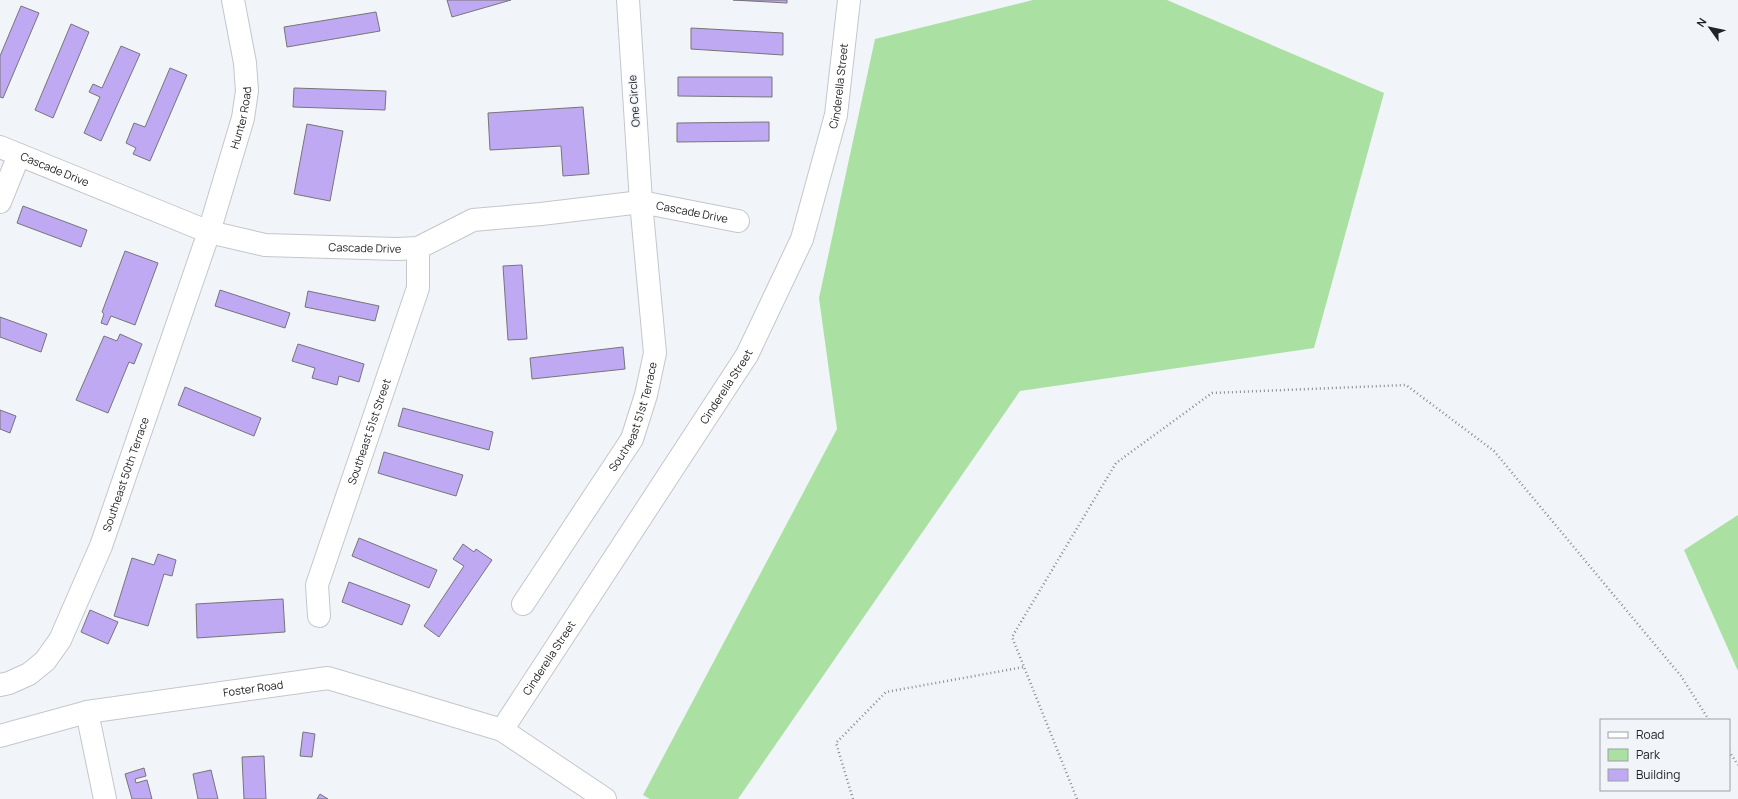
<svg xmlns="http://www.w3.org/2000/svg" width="1738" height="799" viewBox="0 0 1738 799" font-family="Manrope,sans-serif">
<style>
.green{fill:#aae1a2}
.building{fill:#bfa9f3;stroke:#767579}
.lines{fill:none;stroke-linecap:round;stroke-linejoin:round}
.street-casing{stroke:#c4c6cb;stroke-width:24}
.path{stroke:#8a8c8f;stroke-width:2.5;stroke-dasharray:1 3;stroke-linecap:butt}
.street{stroke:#fff;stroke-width:22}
.labels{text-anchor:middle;stroke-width:3;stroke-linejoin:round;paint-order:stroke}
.street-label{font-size:11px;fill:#222324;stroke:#f1f4f9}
</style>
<rect width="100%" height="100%" fill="#f1f4f9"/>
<!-- green -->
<path class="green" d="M 1033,0 L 1167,0 L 1384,93 L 1314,348 L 1020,391 L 738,799 L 650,799 L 643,795 L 837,429 L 819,298 L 875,39 Z
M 1738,515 L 1738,671 L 1684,550 Z"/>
<!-- building -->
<path class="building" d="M 447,0 L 511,0 L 452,17 Z
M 733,0 L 787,0 L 787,3 Z
M 21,6 L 39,13 L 3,98 L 0,97 L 0,56 Z
M 376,12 L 380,31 L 287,47 L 284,27 Z
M 71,24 L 89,32 L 53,118 L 35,110 Z
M 691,28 L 783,33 L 783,55 L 691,49 Z
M 121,46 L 140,54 L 101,141 L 84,133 L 100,97 L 89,92 L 93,84 L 102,88 Z
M 170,68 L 187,75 L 150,161 L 133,154 L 136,148 L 126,143 L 134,123 L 145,127 Z
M 678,77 L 772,77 L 772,97 L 678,96 Z
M 294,88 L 386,91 L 385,110 L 293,107 Z
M 583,107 L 589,174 L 563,176 L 561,146 L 490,150 L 488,113 Z
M 769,122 L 769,141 L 677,142 L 677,123 Z
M 307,124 L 343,131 L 330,201 L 294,194 Z
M 23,206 L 87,230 L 81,247 L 17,223 Z
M 125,251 L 158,263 L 135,325 L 111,316 L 107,325 L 101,323 L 104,314 L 102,312 Z
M 522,265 L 527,339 L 508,340 L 503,266 Z
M 220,290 L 290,313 L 285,328 L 215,306 Z
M 308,291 L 379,306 L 375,321 L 305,307 Z
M 0,317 L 47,334 L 41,352 L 0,337 Z
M 120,334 L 142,344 L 134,364 L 129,362 L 108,413 L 76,400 L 104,336 L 117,341 Z
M 298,344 L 364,364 L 359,382 L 339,376 L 337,385 L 312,378 L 315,368 L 292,361 Z
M 623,347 L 625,369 L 532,379 L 530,358 Z
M 185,387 L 261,418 L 254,436 L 178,405 Z
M 403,408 L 493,432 L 489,450 L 398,426 Z
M 0,410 L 16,416 L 10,433 L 0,429 Z
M 384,452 L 463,475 L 456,496 L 378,473 Z
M 359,538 L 437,570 L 429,588 L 352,556 Z
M 463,544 L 474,552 L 476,549 L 492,560 L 439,637 L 424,626 L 464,566 L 453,559 Z
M 158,554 L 176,560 L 172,576 L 164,574 L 148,626 L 114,616 L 132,558 L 154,565 Z
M 349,582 L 410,605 L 402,625 L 342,602 Z
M 283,599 L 285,632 L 197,638 L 196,604 Z
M 90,610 L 118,622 L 108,644 L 81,632 Z
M 303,732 L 315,734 L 312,757 L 300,756 Z
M 264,756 L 266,799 L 244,799 L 242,757 Z
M 144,768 L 146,776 L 135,779 L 136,783 L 147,780 L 152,799 L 132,799 L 125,774 Z
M 211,770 L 218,799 L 198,799 L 193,774 Z
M 320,794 L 328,799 L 317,799 Z"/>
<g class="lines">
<!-- street casing -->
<g class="street-casing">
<g id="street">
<path id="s1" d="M 0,147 L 209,232 L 265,245 L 397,249 L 418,248 L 473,220 L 541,214 L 641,202 L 738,221"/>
<path d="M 0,202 L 19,155"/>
<path id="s2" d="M 523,604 L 632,439 L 646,395 L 655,353 L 641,202 L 628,0"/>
<path id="s3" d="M 319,616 L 317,585 L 418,288 L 418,248"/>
<path id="s4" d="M 0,685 L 9,683 L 29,674 L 45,661 L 60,640 L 101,546 L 209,232 L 243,118 L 247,91 L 245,63 L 233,0"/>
<path d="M 87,712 L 105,799"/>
<path id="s5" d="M 502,730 L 747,355 L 802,239 L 836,115 L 849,0"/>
<path id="s6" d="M 0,736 L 87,712 L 328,678 L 502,730 L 605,799"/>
</g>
</g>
<!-- path -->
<path class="path" d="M 1729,751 L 1738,765
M 853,799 L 836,743 L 886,692 L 1024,667
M 1077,799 L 1012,637 L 1116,463 L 1212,393 L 1406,385 L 1494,451 L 1681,676 L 1709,720"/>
<!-- street -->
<use href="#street" class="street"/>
</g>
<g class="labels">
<!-- street labels -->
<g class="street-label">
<text dy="4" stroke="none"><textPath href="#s5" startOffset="734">Cinderella Street</textPath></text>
<text transform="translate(634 101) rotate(-94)" y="4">One Circle</text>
<text dy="4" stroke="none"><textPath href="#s4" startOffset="631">Hunter Road</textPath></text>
<text dy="4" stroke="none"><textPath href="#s1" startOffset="59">Cascade Drive</textPath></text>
<text dy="4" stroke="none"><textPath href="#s1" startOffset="719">Cascade Drive</textPath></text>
<text dy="4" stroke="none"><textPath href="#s1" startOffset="383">Cascade Drive</textPath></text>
<text dy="4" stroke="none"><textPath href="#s5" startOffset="410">Cinderella Street</textPath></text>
<text dy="4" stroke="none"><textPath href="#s2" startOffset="219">Southeast 51st Terrace</textPath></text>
<text dy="4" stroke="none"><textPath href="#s3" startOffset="193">Southeast 51st Street</textPath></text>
<text dy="4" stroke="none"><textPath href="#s4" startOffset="256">Southeast 50th Terrace</textPath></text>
<text dy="4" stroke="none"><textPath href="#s5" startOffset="86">Cinderella Street</textPath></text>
<text dy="4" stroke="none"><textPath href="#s6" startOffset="258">Foster Road</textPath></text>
</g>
</g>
<!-- legend -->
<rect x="1600" y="719" width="130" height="72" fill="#f1f4f9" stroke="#9ea0a4"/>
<rect x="1608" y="732" width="20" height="6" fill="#ffffff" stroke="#9ea0a4"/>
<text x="1636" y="739" font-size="12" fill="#222324">Road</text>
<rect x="1608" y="749" width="20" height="12" fill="#aae1a2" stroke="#9ea0a4"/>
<text x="1636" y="759" font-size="12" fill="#222324">Park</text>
<rect x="1608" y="769" width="20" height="12" fill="#bfa9f3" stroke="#9ea0a4"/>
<text x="1636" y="779" font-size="12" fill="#222324">Building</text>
<!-- north arrow -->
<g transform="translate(1710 28) rotate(303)" stroke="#f1f4f9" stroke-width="3" paint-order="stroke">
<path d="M0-3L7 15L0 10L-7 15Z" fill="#222324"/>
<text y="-6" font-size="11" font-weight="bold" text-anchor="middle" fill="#222324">N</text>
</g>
</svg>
